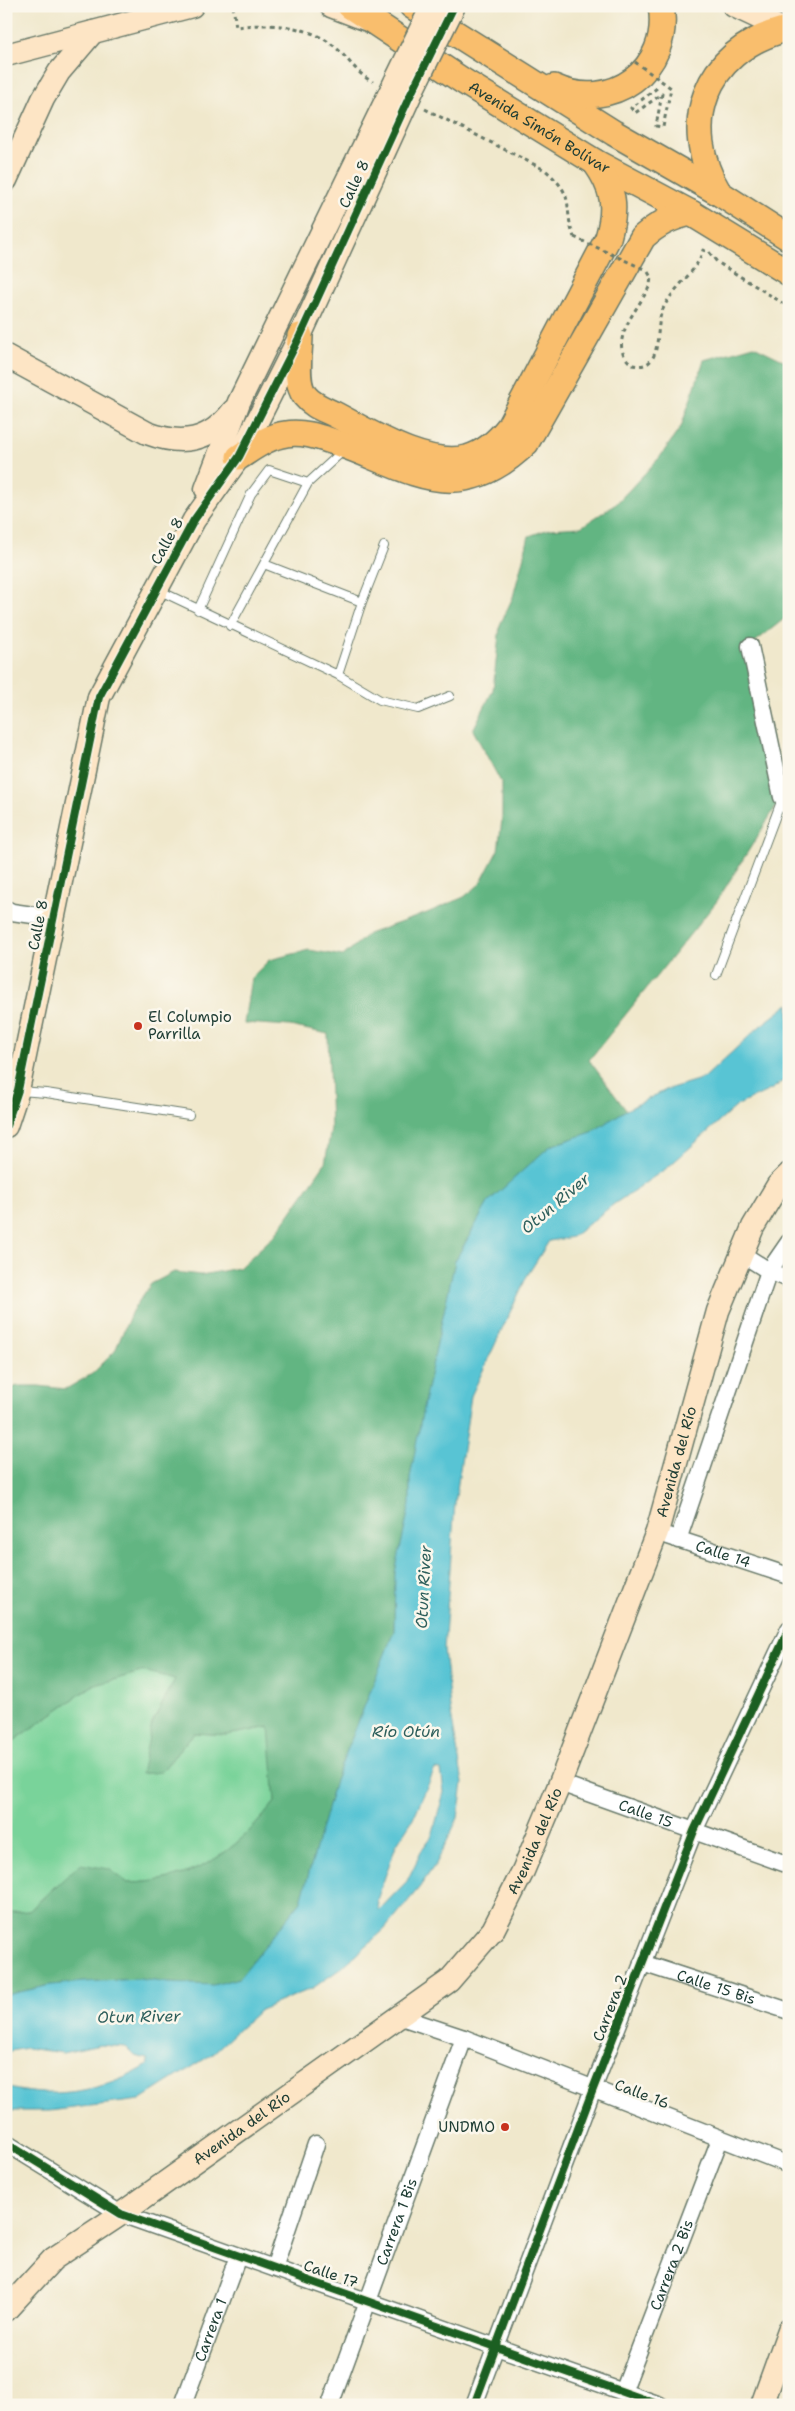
<svg xmlns="http://www.w3.org/2000/svg" width="795" height="2411" viewBox="0 0 795 2411" font-family="'Shantell Sans',sans-serif">
<style>
.green{fill:#79d39a;stroke:#4c8867}
.forest{fill:#62b582;stroke:#40795b}
.water{fill:#59c4d4;stroke:#3c8084;fill-rule:evenodd}
.lines{fill:none;stroke-linecap:round;stroke-linejoin:round}
.lane-casing{stroke:#687969;stroke-width:10}
.street-casing{stroke:#687969;stroke-width:19}
.secondary-casing{stroke:#687969;stroke-width:25}
.primary-casing{stroke:#687969;stroke-width:28}
.path{stroke:#687969;stroke-width:3;stroke-dasharray:4 4;stroke-linecap:butt}
.lane{stroke:#fff;stroke-width:8}
.street{stroke:#fff;stroke-width:16}
.secondary{stroke:#fde5c5;stroke-width:22}
.primary{stroke:#f9be6d;stroke-width:25}
.secondary-bridge-casing{stroke:#687969;stroke-width:25;stroke-linecap:butt}
.path-bridge{stroke:#687969;stroke-width:3;stroke-dasharray:4 4;stroke-linecap:butt}
.secondary-bridge{stroke:#fde5c5;stroke-width:22}
.cycleway-casing{stroke:#fbf7ec;stroke-width:11}
.cycleway{stroke:#1b5e20;stroke-width:8}
.poi-dot{fill:#c8321e;stroke:#fbf7ec;stroke-width:2}
.labels{text-anchor:middle;stroke-width:5;stroke-linejoin:round;paint-order:stroke}
.street-label{font-size:15px;fill:#1f3d34;stroke:#fbf7ec}
.poi-label{font-size:15px;fill:#1f3d34;stroke:#fbf7ec;text-anchor:start}
.water-label{font-size:16px;font-style:italic;fill:#2e5f5c;stroke:#fbf7ec}
</style>
<rect width="100%" height="100%" fill="#fbf7ec"/>
<filter id="ink" filterUnits="userSpaceOnUse"><feTurbulence type="fractalNoise" baseFrequency=".02" numOctaves="2"/><feDisplacementMap in="SourceGraphic" scale="10" xChannelSelector="R" yChannelSelector="G"/><feConvolveMatrix kernelMatrix="1 2 1 2 8 2 1 2 1" color-interpolation-filters="sRGB"/></filter>
<filter id="wash" filterUnits="userSpaceOnUse"><feTurbulence type="fractalNoise" baseFrequency=".0096" numOctaves="4" result="noise"/><feDisplacementMap in="SourceGraphic" scale="20" xChannelSelector="R" yChannelSelector="G"/><feGaussianBlur stdDeviation="1.12" result="paint"/><feColorMatrix in="noise" values="0 0 0 0 0 0 0 0 0 0 0 0 0 0 0 0 0 1.4 0 .05"/><feComposite in="paint" operator="in"/></filter>
<g filter="url(#wash)">
<rect width="100%" height="100%" fill="#f0e8cc"/>
<!-- green -->
<path class="green" d="M 144,1671 L 175,1679 L 152,1724 L 161,1772 L 194,1733 L 227,1735 L 270,1727 L 275,1802 C 234,1853 195,1882 128,1883 L 109,1869 L 55,1886 L 29,1911 L 6,1913 L 6,1749 L 15,1740 L 92,1686 Z"/>
<!-- forest -->
<path class="forest" d="M 754,346 L 789,363 L 789,615 L 750,646 L 782,797 L 717,901 L 589,1060 L 626,1110 L 592,1132 L 550,1146 L 489,1201 L 455,1261 L 424,1403 L 410,1478 L 410,1504 L 395,1573 L 394,1631 L 335,1781 L 301,1901 L 239,1978 L 213,1985 L 169,1983 L 139,1979 L 84,1982 L 51,1985 L 6,1995 L 6,1913 L 29,1911 L 80,1864 L 109,1869 L 128,1883 C 195,1882 234,1853 275,1802 L 269,1727 L 227,1735 L 194,1733 L 161,1772 L 141,1774 L 152,1724 L 175,1679 L 144,1671 L 92,1686 L 15,1740 L 6,1749 L 6,1390 L 18,1386 L 39,1386 L 66,1389 L 92,1374 L 115,1351 L 132,1311 L 151,1284 L 174,1272 L 201,1275 L 239,1268 L 275,1235 L 325,1163 L 331,1129 L 328,1034 L 290,1026 L 244,1023 L 251,978 L 269,960 L 309,950 L 343,956 L 368,934 L 427,913 L 464,897 L 480,884 L 498,850 L 502,820 L 502,784 L 473,730 L 493,690 L 500,625 L 513,597 L 529,536 L 549,529 L 581,527 L 616,504 L 660,457 L 681,427 L 704,360 Z"/>
<!-- water -->
<path class="water" d="M 789,1004 L 789,1077 L 772,1089 L 738,1105 L 667,1168 L 614,1204 L 572,1237 L 549,1241 L 527,1276 L 471,1396 L 455,1503 L 444,1649 L 450,1708 L 463,1783 L 458,1818 L 437,1862 L 419,1888 L 384,1930 L 340,1969 L 313,1988 L 260,2010 L 211,2055 L 140,2100 L 49,2111 L 6,2111 L 6,2091 L 9,2088 C 55,2100 109,2090 148,2065 L 147,2059 L 135,2056 L 126,2047 L 100,2045 L 63,2053 L 26,2048 L 6,2052 L 6,1995 L 51,1985 L 84,1982 L 139,1979 L 169,1983 L 213,1985 L 239,1978 L 301,1901 L 335,1781 L 394,1631 L 395,1573 L 410,1504 L 410,1478 L 424,1403 L 455,1261 L 489,1201 L 550,1146 L 592,1132 L 626,1110 L 668,1089 L 704,1078 L 759,1027 ZM 435,1769 L 441,1770 L 444,1792 L 432,1836 L 423,1848 L 407,1881 L 379,1910 L 377,1900 L 396,1845 L 413,1819 Z"/>
</g>
<g filter="url(#ink)">
<g class="lines">
<!-- lane casing -->
<g class="lane-casing">
<path id="lane" d="M 308,483 L 344,450
M 264,564 L 362,602
M 158,590 L 338,675 L 362,602 L 384,546
M 198,610 L 251,494 L 269,470 L 308,483 L 230,626
M 338,675 L 380,700 L 418,709 L 450,696
M 716,975 L 782,799
M 20,1091 L 46,1093 L 189,1115"/>
</g>
<!-- street casing -->
<g class="street-casing">
<g id="street">
<path d="M 750,646 L 782,797 L 789,808"/>
<path d="M 6,909 L 12,912 L 54,918"/>
<path d="M 742,1254 L 769,1271 L 789,1279"/>
<path id="s1" d="M 668,1536 L 789,1576"/>
<path d="M 678,1540 L 769,1271 L 789,1242"/>
<path id="s2" d="M 560,1783 L 789,1865"/>
<path id="s3" d="M 642,1963 L 789,2011"/>
<path d="M 401,2017 L 464,2038 L 789,2165"/>
<path d="M 6,2143 L 121,2214 L 660,2405"/>
<path d="M 274,2268 L 316,2144"/>
<path id="s4" d="M 623,2392 L 720,2139"/>
<path id="s5" d="M 183,2405 L 238,2256"/>
<path id="s6" d="M 330,2405 L 464,2038"/>
<path d="M 474,2405 L 593,2089 L 694,1831 L 789,1629"/>
</g>
</g>
<!-- secondary casing -->
<g class="secondary-casing">
<g id="secondary">
<path d="M 331,6 L 365,19"/>
<path d="M 734,6 L 789,32"/>
<path d="M 6,55 L 192,6"/>
<path d="M 6,180 L 43,99 L 59,72 L 93,32"/>
<path d="M 6,356 L 147,433 C 182,446 209,442 233,411"/>
<path d="M 206,489 L 239,402 L 396,80"/>
<path d="M 6,1126 L 18,1090 L 99,697 L 194,520 L 239,457 L 300,336 L 413,89"/>
<path id="s7" d="M 6,2310 L 53,2259 L 121,2214 L 449,1981 L 493,1930 L 523,1871 L 560,1783 L 657,1532 L 718,1311 L 753,1227 L 778,1185 L 789,1174"/>
<path d="M 762,2405 L 789,2330"/>
</g>
</g>
<!-- primary casing -->
<g class="primary-casing">
<g id="primary">
<path id="s8" d="M 350,6 L 463,81 L 595,162 L 691,213 L 789,273"/>
<path d="M 412,6 L 614,133 L 719,193 L 789,238"/>
<path d="M 554,87 C 611,113 672,70 661,6"/>
<path d="M 719,193 C 678,125 705,51 783,30"/>
<path d="M 300,336 C 300,353 294,382 305,396 C 313,406 324,409 334,414 C 369,432 426,468 467,458 C 485,453 498,441 509,427 L 608,238 C 617,206 614,189 595,162"/>
<path d="M 239,457 C 253,448 269,436 286,434 C 302,431 319,437 334,442 C 409,467 456,511 526,443 L 643,237 C 658,224 671,217 691,213"/>
</g>
</g>
<!-- path -->
<path class="path" d="M 233,6 L 236,27 C 267,23 303,24 330,43 C 346,54 355,73 373,82
M 425,109 L 545,170 C 578,198 562,206 574,237
M 648,272 L 651,277 L 650,285 C 640,308 603,344 633,365 C 663,371 655,333 661,314 C 670,288 696,275 703,250 L 709,252 L 717,262 L 789,307"/>
<!-- lane -->
<use href="#lane" class="lane"/>
<!-- street -->
<use href="#street" class="street"/>
<!-- secondary -->
<use href="#secondary" class="secondary"/>
<!-- primary -->
<use href="#primary" class="primary"/>
<!-- secondary-bridge casing -->
<g class="secondary-bridge-casing">
<path id="secondary-bridge" d="M 396,80 L 432,6
M 413,89 L 454,6"/>
</g>
<!-- path-bridge -->
<path class="path-bridge" d="M 635,62 L 671,88 L 663,127 L 656,126 L 662,94 L 635,113 L 631,108 L 657,88
M 574,237 L 646,270"/>
<!-- secondary-bridge -->
<use href="#secondary-bridge" class="secondary-bridge"/>
<!-- cycleway casing -->
<g class="cycleway-casing">
<path id="cycleway" d="M 6,1126 L 18,1090 L 99,697 L 194,520 L 239,457 L 300,336 L 408,100 L 454,6
M 6,2143 L 121,2214 L 660,2405
M 474,2405 L 593,2089 L 694,1831 L 789,1629"/>
</g>
<!-- cycleway -->
<use href="#cycleway" class="cycleway"/>
</g>
</g>
<!-- markers -->
<g class="poi-dot">
<circle cx="138" cy="1026" r="5"/>
<circle cx="505" cy="2127" r="5"/>
</g>
<g class="labels">
<!-- street labels -->
<g class="street-label">
<text dy="5" stroke="none"><textPath href="#s8" startOffset="225">Avenida Simón Bolívar</textPath></text>
<text transform="translate(354 184) rotate(-65)" y="5">Calle 8</text>
<text transform="translate(167 541) rotate(-61)" y="5">Calle 8</text>
<text transform="translate(38 925) rotate(-79)" y="5">Calle 8</text>
<text dy="5" stroke="none"><textPath href="#s7" startOffset="1124">Avenida del Río</textPath></text>
<text dy="5" stroke="none"><textPath href="#s1" startOffset="58">Calle 14</textPath></text>
<text dy="5" stroke="none"><textPath href="#s2" startOffset="91">Calle 15</textPath></text>
<text dy="5" stroke="none"><textPath href="#s7" startOffset="719">Avenida del Río</textPath></text>
<text dy="5" stroke="none"><textPath href="#s3" startOffset="78">Calle 15 Bis</textPath></text>
<text transform="translate(610 2008) rotate(-69)" y="5">Carrera 2</text>
<text transform="translate(642 2094) rotate(21)" y="5">Calle 16</text>
<text dy="5" stroke="none"><textPath href="#s7" startOffset="299">Avenida del Río</textPath></text>
<text dy="5" stroke="none"><textPath href="#s6" startOffset="195">Carrera 1 Bis</textPath></text>
<text dy="5" stroke="none"><textPath href="#s4" startOffset="136">Carrera 2 Bis</textPath></text>
<text transform="translate(331 2274) rotate(19)" y="5">Calle 17</text>
<text dy="5" stroke="none"><textPath href="#s5" startOffset="80">Carrera 1</textPath></text>
</g>
<!-- poi labels -->
<g class="poi-label">
<text x="148" y="1022">El Columpio<tspan x="148" dy="17">Parrilla</tspan></text>
<text x="495" y="2132" text-anchor="end">UNDMO</text>
</g>
<!-- water labels -->
<g class="water-label">
<text transform="translate(555 1203) rotate(-40)" y="6">Otun River</text>
<text transform="translate(423 1587) rotate(-87)" y="6">Otun River</text>
<text x="406" y="1737">Río Otún</text>
<text transform="translate(139 2016) rotate(-1)" y="6">Otun River</text>
</g>
</g>
<!-- margin -->
<rect width="795" height="2411" fill="none" stroke="#fbf7ec" stroke-width="25"/>
</svg>
